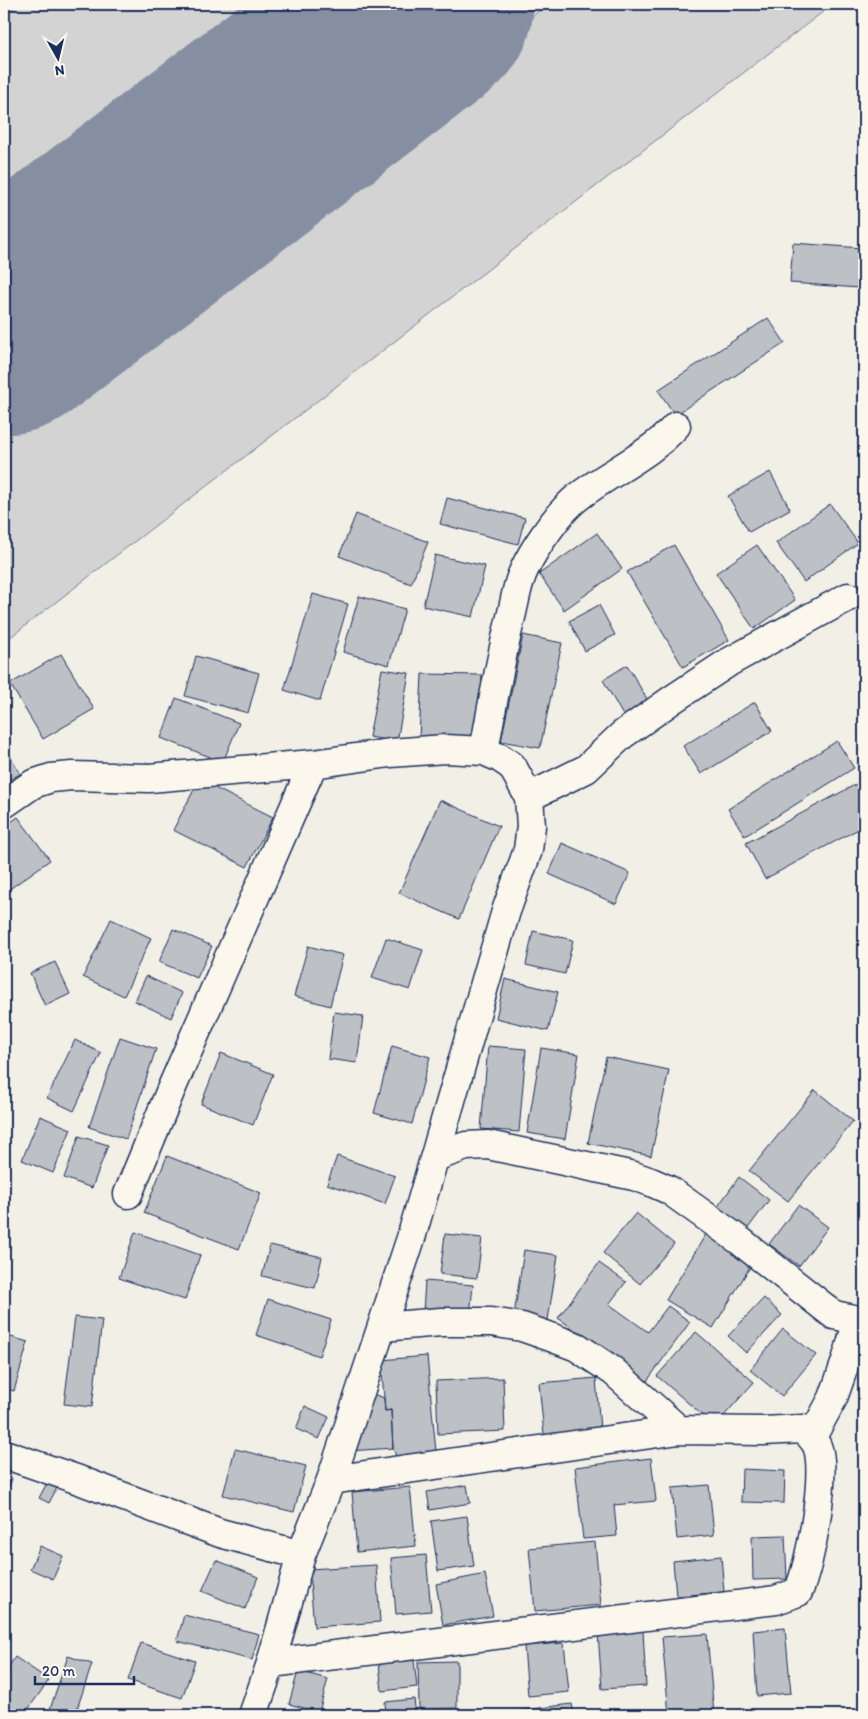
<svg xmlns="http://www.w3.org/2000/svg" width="868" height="1719" viewBox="0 0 868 1719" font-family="Itim,sans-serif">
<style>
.built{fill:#e2e1dc}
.green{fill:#d2d3d2;stroke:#768198}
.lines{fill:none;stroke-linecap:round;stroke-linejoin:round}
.runway{stroke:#868fa2;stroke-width:221}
.building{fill:#bdc0c4;stroke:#1b2f5e}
.minor-casing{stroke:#1b2f5e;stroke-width:31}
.minor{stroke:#fbf7ec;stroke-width:28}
</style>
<rect width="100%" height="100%" fill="#f2efe6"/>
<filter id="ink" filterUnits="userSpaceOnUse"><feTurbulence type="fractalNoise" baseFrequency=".02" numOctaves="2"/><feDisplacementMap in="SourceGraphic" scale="10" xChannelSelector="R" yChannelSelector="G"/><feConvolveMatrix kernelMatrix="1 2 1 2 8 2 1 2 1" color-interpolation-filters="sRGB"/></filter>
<g filter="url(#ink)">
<!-- built -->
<path class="built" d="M 4,4 L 833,4 L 4,642 Z"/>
<!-- green -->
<path class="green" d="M 19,4 L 308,4 L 4,239 L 4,16 Z
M 548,4 L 833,4 L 4,642 L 4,416 Z"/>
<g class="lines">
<!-- runway -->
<path class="runway" d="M 4,324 L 423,4"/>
</g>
<!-- building -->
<path class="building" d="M 793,243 L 862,248 L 859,288 L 790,283 Z
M 768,318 L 785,343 L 675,415 L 658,390 Z
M 770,472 L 790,509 L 749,532 L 728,496 Z
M 447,498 L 525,518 L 518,544 L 440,524 Z
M 830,504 L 858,543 L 804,582 L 776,543 Z
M 356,514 L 428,542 L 411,584 L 339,556 Z
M 597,533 L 622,569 L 564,610 L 539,574 Z
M 674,545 L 729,640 L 683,667 L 627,572 Z
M 757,545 L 795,600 L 754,629 L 716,573 Z
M 435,555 L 485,566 L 473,617 L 423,606 Z
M 313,594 L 348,604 L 320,701 L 284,690 Z
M 359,596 L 405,609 L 389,665 L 343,652 Z
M 599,605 L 615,635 L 585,651 L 569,621 Z
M 523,635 L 562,643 L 540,748 L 501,741 Z
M 61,654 L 94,709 L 43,739 L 10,684 Z
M 196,656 L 259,673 L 248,713 L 185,696 Z
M 627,665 L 650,704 L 625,719 L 603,680 Z
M 382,669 L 409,673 L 397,742 L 369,737 Z
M 422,674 L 482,675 L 480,741 L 419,739 Z
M 176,698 L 239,723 L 223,762 L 161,738 Z
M 755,702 L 772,731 L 701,774 L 683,746 Z
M 837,741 L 854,768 L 745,836 L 728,809 Z
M 4,745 L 20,774 L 4,783 Z
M 199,780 L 273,817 L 247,867 L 173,830 Z
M 864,780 L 864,826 L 765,879 L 746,843 Z
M 440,800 L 499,826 L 459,919 L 399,893 Z
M 18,817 L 50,860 L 4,893 L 4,827 Z
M 562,843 L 630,873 L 616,904 L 549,874 Z
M 111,919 L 151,938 L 124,996 L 83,977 Z
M 173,929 L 212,946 L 197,978 L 159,962 Z
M 533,931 L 573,940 L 565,974 L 526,965 Z
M 386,938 L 423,950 L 410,990 L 372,978 Z
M 308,946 L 343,955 L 330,1006 L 294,996 Z
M 55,962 L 70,994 L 45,1006 L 30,973 Z
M 146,976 L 182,993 L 171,1018 L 135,1001 Z
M 505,979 L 558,992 L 548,1031 L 496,1018 Z
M 334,1012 L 363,1016 L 357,1063 L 328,1059 Z
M 120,1037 L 156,1049 L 126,1139 L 89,1127 Z
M 75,1040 L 101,1053 L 74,1111 L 47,1098 Z
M 392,1046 L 430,1057 L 412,1124 L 374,1113 Z
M 488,1046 L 526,1049 L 519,1132 L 481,1129 Z
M 541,1048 L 579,1054 L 565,1139 L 527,1133 Z
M 221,1053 L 273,1074 L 253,1125 L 201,1104 Z
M 606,1057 L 669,1070 L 651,1156 L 588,1143 Z
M 815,1090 L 853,1121 L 788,1201 L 749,1171 Z
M 40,1116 L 71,1129 L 53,1173 L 22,1160 Z
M 79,1136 L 108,1145 L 92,1188 L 64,1178 Z
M 167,1156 L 261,1193 L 239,1249 L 144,1213 Z
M 337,1156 L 395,1176 L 385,1204 L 327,1184 Z
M 739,1177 L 769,1200 L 746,1231 L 716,1209 Z
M 798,1205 L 828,1227 L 799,1266 L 769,1244 Z
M 636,1213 L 674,1244 L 640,1284 L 603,1253 Z
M 135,1232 L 200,1255 L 185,1300 L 119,1278 Z
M 445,1234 L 482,1238 L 477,1278 L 440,1274 Z
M 706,1234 L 753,1262 L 713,1328 L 666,1300 Z
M 270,1245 L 322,1257 L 315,1288 L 262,1276 Z
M 524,1250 L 558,1255 L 548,1320 L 514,1315 Z
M 599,1263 L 626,1282 L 609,1304 L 648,1332 L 668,1306 L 690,1322 L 647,1381 L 558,1318 Z
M 425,1281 L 473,1285 L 470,1316 L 423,1312 Z
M 764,1298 L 782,1315 L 746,1353 L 728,1336 Z
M 268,1299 L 331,1320 L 319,1356 L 256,1335 Z
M 75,1317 L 102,1320 L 92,1407 L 64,1404 Z
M 783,1329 L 816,1355 L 782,1396 L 750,1370 Z
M 696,1332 L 754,1382 L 715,1426 L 657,1376 Z
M 4,1335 L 28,1342 L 14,1391 L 4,1388 Z
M 427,1356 L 436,1452 L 396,1456 L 393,1448 L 391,1410 L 385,1411 L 381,1360 Z
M 503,1378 L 505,1431 L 438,1434 L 436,1381 Z
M 596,1378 L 600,1430 L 544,1435 L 539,1383 Z
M 373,1394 L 384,1398 L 385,1411 L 391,1410 L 393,1448 L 349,1451 Z
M 305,1406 L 329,1417 L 319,1439 L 296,1429 Z
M 235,1449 L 306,1466 L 294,1512 L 223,1495 Z
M 651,1458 L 656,1501 L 614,1505 L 617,1536 L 583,1539 L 575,1467 Z
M 742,1469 L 785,1471 L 784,1503 L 741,1502 Z
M 4,1476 L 12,1479 L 4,1498 Z
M 48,1481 L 58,1486 L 49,1503 L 39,1498 Z
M 467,1485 L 470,1503 L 430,1510 L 427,1492 Z
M 709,1485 L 714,1535 L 677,1539 L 672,1488 Z
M 410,1487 L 416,1546 L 357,1552 L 352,1492 Z
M 467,1516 L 474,1566 L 438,1571 L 431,1521 Z
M 785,1535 L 787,1579 L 753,1580 L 752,1536 Z
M 595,1542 L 601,1605 L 535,1611 L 529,1548 Z
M 40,1546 L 63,1556 L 53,1579 L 30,1569 Z
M 426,1555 L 431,1611 L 396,1614 L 391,1558 Z
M 721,1556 L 724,1592 L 676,1596 L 673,1561 Z
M 216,1560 L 258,1577 L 245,1609 L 202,1591 Z
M 376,1565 L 380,1622 L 314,1627 L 309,1569 Z
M 485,1574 L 493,1616 L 443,1625 L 436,1584 Z
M 184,1615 L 259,1634 L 252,1660 L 177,1641 Z
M 785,1628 L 791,1693 L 757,1696 L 753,1631 Z
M 643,1630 L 646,1686 L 602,1689 L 598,1633 Z
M 707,1634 L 714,1715 L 669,1715 L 662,1637 Z
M 141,1643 L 195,1661 L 182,1698 L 128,1680 Z
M 564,1643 L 569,1692 L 528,1696 L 524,1646 Z
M 68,1656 L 92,1664 L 75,1715 L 48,1715 Z
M 15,1657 L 49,1680 L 24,1715 L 15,1715 L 4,1707 L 4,1674 Z
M 414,1660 L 417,1687 L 382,1691 L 379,1664 Z
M 457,1661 L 457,1708 L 419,1709 L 418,1662 Z
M 298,1671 L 328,1679 L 319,1712 L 289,1704 Z
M 414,1699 L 416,1715 L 386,1715 L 385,1702 Z
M 572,1704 L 574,1715 L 492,1715 L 491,1714 Z"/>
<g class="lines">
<!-- minor casing -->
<g class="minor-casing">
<path id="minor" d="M 484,751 C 492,706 500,661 511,617 C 514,605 516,592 520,580 C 528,556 558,512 578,497 C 610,472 649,456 676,426
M 529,797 L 586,769 L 622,735 L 673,699 L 729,662 L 848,597
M 4,804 L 33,784 L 51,778 L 72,776 L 149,778 L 313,764 L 390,753 L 445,749 L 484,751 L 500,758 L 512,766 L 529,797 L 531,826 L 528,850 L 506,911 L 411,1238 L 331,1480 L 301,1555 L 271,1663 L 253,1715
M 435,1157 L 466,1146 L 488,1145 L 634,1176 L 651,1182 L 669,1190 L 739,1240 L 834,1315 L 858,1320 L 864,1318
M 128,1194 L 170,1092 L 313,764
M 382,1327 L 441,1322 L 491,1322 L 522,1327 L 548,1336 L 577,1347 L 613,1371 L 679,1430
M 812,1437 L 833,1398 L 846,1361 L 858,1320
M 4,1454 L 79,1480 L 220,1533 L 301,1555
M 271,1663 L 776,1600 L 798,1592 C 810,1567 828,1472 817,1446 C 814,1439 808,1434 803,1429 L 763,1431 L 679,1430 L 331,1480"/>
</g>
<!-- minor -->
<use href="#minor" class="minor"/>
</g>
</g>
<!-- margin -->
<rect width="868" height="1719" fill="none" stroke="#fbf7ec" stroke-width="20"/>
<rect x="10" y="10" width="848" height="1699" fill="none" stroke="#1b2f5e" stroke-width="2" filter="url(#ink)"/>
<!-- north arrow -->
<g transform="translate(58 58) rotate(172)" stroke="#fbf7ec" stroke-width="4" paint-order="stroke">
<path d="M0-4L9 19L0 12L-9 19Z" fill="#1b2f5e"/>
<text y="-8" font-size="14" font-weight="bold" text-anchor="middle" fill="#1b2f5e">N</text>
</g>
<!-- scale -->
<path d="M35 1676v8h99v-8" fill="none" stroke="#1b2f5e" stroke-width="2.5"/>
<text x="42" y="1676" font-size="15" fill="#1b2f5e" stroke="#fbf7ec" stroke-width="4" paint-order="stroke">20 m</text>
</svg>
